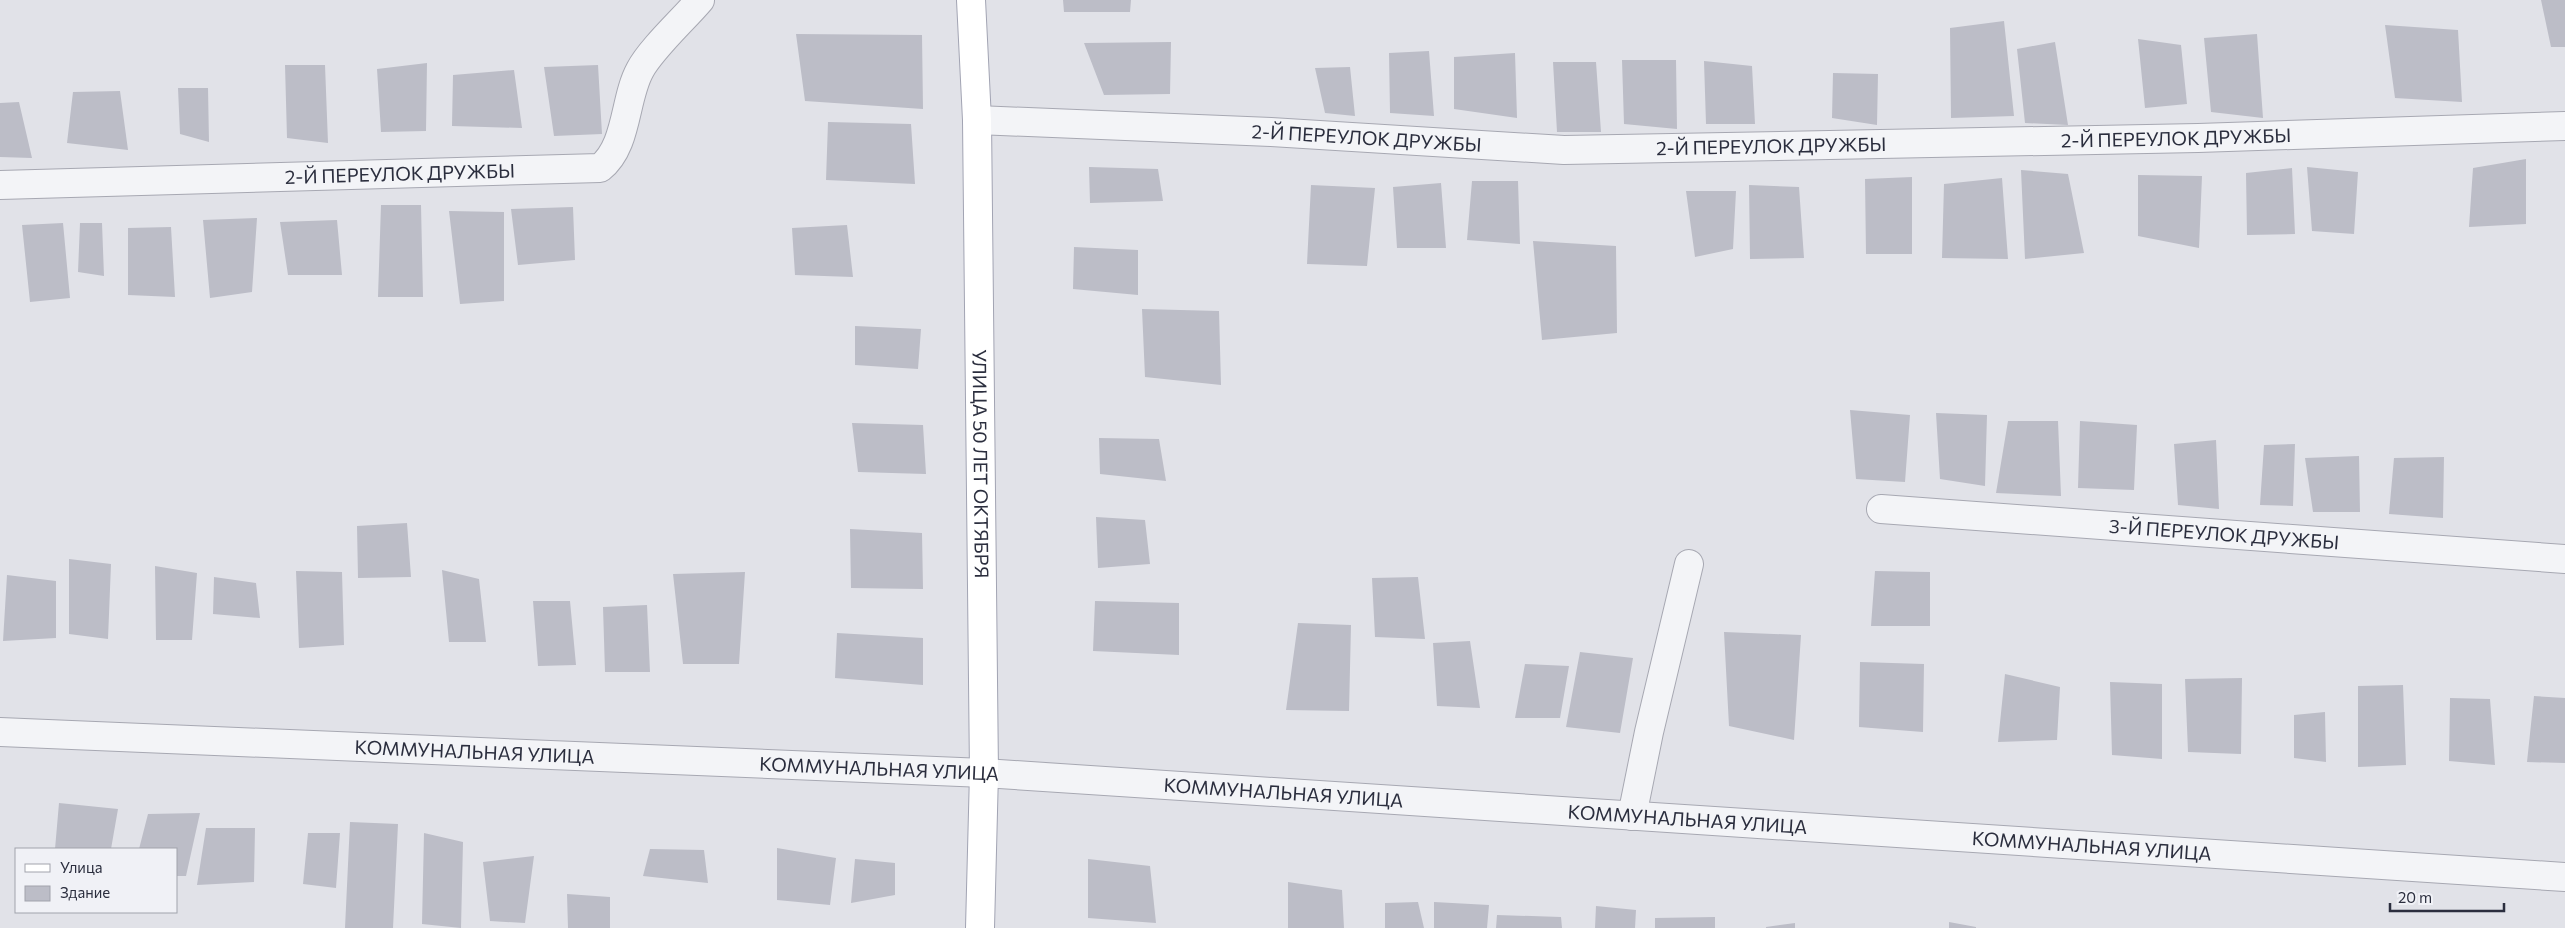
<svg xmlns="http://www.w3.org/2000/svg" width="2565" height="928" viewBox="0 0 2565 928" font-family="Commissioner,sans-serif">
<style>
.building{fill:#bcbdc7}
.lines{fill:none;stroke-linecap:round;stroke-linejoin:round}
.minor-casing{stroke:#a7a8b2;stroke-width:30}
.major-casing{stroke:#a2a4b3;stroke-width:30}
.minor{stroke:#f3f4f7;stroke-width:28}
.major{stroke:#fff;stroke-width:28}
.labels{text-anchor:middle;stroke-width:5;stroke-linejoin:round;paint-order:stroke}
.street-label{font-size:19px;fill:#2b2e3e;stroke:#f0f1f6}
</style>
<rect width="100%" height="100%" fill="#e1e2e8"/>
<!-- building -->
<path class="building" d="M 1063,0 L 1131,0 L 1130,12 L 1064,12 Z
M 2541,0 L 2565,0 L 2565,47 L 2551,47 Z
M 2004,21 L 2014,116 L 1951,118 L 1950,28 Z
M 2385,25 L 2458,30 L 2462,102 L 2395,98 Z
M 796,34 L 922,35 L 923,109 L 805,101 Z
M 2257,34 L 2263,118 L 2211,112 L 2204,38 Z
M 2138,39 L 2181,45 L 2187,104 L 2145,108 Z
M 1171,42 L 1170,94 L 1104,95 L 1084,43 Z
M 2055,42 L 2068,125 L 2025,123 L 2017,49 Z
M 1429,51 L 1434,116 L 1390,113 L 1389,53 Z
M 1515,53 L 1517,118 L 1454,109 L 1454,57 Z
M 1622,60 L 1676,60 L 1677,129 L 1624,124 Z
M 1704,61 L 1752,66 L 1755,124 L 1706,124 Z
M 1553,62 L 1596,62 L 1601,132 L 1557,132 Z
M 427,63 L 426,131 L 381,132 L 377,69 Z
M 285,65 L 325,65 L 328,143 L 287,138 Z
M 598,65 L 602,134 L 554,136 L 544,67 Z
M 1350,67 L 1355,116 L 1325,113 L 1315,68 Z
M 514,70 L 522,128 L 452,126 L 453,75 Z
M 1833,73 L 1878,74 L 1877,125 L 1832,118 Z
M 178,88 L 208,88 L 209,142 L 180,134 Z
M 120,91 L 128,150 L 67,143 L 73,92 Z
M 19,102 L 32,158 L 0,157 L 0,103 Z
M 828,122 L 911,124 L 915,184 L 826,180 Z
M 2526,159 L 2526,224 L 2469,227 L 2473,168 Z
M 1089,167 L 1158,169 L 1163,201 L 1090,203 Z
M 2307,167 L 2358,172 L 2354,234 L 2312,231 Z
M 2292,168 L 2295,234 L 2247,235 L 2246,173 Z
M 2021,170 L 2068,174 L 2084,253 L 2025,259 Z
M 2138,175 L 2202,176 L 2199,248 L 2138,236 Z
M 1912,177 L 1912,254 L 1866,254 L 1865,179 Z
M 2002,178 L 2008,259 L 1942,258 L 1944,184 Z
M 1472,181 L 1518,181 L 1520,244 L 1467,240 Z
M 1441,183 L 1446,248 L 1397,248 L 1393,187 Z
M 1311,185 L 1375,188 L 1367,266 L 1307,264 Z
M 1749,185 L 1799,187 L 1804,258 L 1750,259 Z
M 1686,191 L 1736,191 L 1733,249 L 1695,257 Z
M 381,205 L 421,205 L 423,297 L 378,297 Z
M 573,207 L 575,260 L 518,265 L 511,209 Z
M 449,211 L 504,212 L 504,301 L 460,304 Z
M 257,218 L 252,292 L 210,298 L 203,220 Z
M 337,220 L 342,275 L 288,275 L 280,222 Z
M 63,223 L 70,298 L 30,302 L 22,225 Z
M 80,223 L 102,223 L 104,276 L 78,272 Z
M 847,225 L 853,277 L 795,275 L 792,228 Z
M 171,227 L 175,297 L 128,295 L 128,228 Z
M 1533,241 L 1616,246 L 1617,333 L 1542,340 Z
M 1074,247 L 1138,250 L 1138,295 L 1073,289 Z
M 1142,309 L 1219,311 L 1221,385 L 1145,377 Z
M 855,326 L 921,329 L 918,369 L 855,365 Z
M 1850,410 L 1910,415 L 1905,482 L 1856,479 Z
M 1936,413 L 1987,415 L 1985,486 L 1940,479 Z
M 2008,421 L 2058,421 L 2061,496 L 1996,493 Z
M 2080,421 L 2137,425 L 2134,490 L 2078,488 Z
M 852,423 L 923,425 L 926,474 L 858,472 Z
M 1099,438 L 1159,439 L 1166,481 L 1100,474 Z
M 2216,440 L 2219,509 L 2178,505 L 2174,444 Z
M 2295,444 L 2293,506 L 2260,505 L 2264,445 Z
M 2359,456 L 2360,512 L 2313,512 L 2305,458 Z
M 2444,457 L 2443,518 L 2389,514 L 2394,458 Z
M 1096,517 L 1145,520 L 1150,564 L 1098,568 Z
M 407,523 L 411,577 L 358,578 L 357,526 Z
M 850,529 L 922,533 L 923,589 L 851,588 Z
M 69,559 L 111,564 L 108,639 L 69,634 Z
M 155,566 L 197,573 L 192,640 L 156,640 Z
M 442,570 L 479,579 L 486,642 L 449,642 Z
M 296,571 L 342,572 L 344,645 L 299,648 Z
M 1875,571 L 1930,572 L 1930,626 L 1871,626 Z
M 745,572 L 739,664 L 683,664 L 673,574 Z
M 7,575 L 56,581 L 56,638 L 3,641 Z
M 214,577 L 256,583 L 260,618 L 213,614 Z
M 1418,577 L 1425,639 L 1375,637 L 1372,578 Z
M 533,601 L 570,601 L 576,665 L 538,666 Z
M 1095,601 L 1179,603 L 1179,655 L 1093,651 Z
M 647,605 L 650,672 L 605,672 L 603,607 Z
M 1298,623 L 1351,625 L 1349,711 L 1286,710 Z
M 1724,632 L 1801,635 L 1794,740 L 1729,726 Z
M 837,633 L 923,638 L 923,685 L 835,678 Z
M 1470,641 L 1480,708 L 1437,706 L 1433,643 Z
M 1580,652 L 1633,658 L 1620,733 L 1566,727 Z
M 1860,662 L 1924,664 L 1923,732 L 1859,727 Z
M 1525,664 L 1569,666 L 1560,718 L 1515,718 Z
M 2005,674 L 2060,687 L 2057,740 L 1998,742 Z
M 2242,678 L 2241,754 L 2188,752 L 2185,679 Z
M 2110,682 L 2162,684 L 2162,759 L 2112,755 Z
M 2403,685 L 2406,765 L 2358,767 L 2358,686 Z
M 2534,696 L 2565,698 L 2565,763 L 2527,762 Z
M 2450,698 L 2490,699 L 2495,765 L 2449,761 Z
M 2325,712 L 2326,762 L 2294,758 L 2294,715 Z
M 59,803 L 118,809 L 111,849 L 55,849 Z
M 200,813 L 186,876 L 176,876 L 176,849 L 139,849 L 148,814 Z
M 350,822 L 398,824 L 393,928 L 345,928 Z
M 206,828 L 255,828 L 254,882 L 197,885 Z
M 308,833 L 340,833 L 336,888 L 303,884 Z
M 424,833 L 463,842 L 461,928 L 422,924 Z
M 777,848 L 836,858 L 830,905 L 777,900 Z
M 650,849 L 704,850 L 708,883 L 643,876 Z
M 534,856 L 525,923 L 490,921 L 483,862 Z
M 855,859 L 895,863 L 895,895 L 851,903 Z
M 1088,859 L 1150,866 L 1156,923 L 1088,918 Z
M 1288,882 L 1342,890 L 1344,928 L 1288,928 Z
M 567,894 L 610,897 L 610,928 L 568,928 Z
M 1418,902 L 1424,928 L 1385,928 L 1385,903 Z
M 1434,902 L 1489,905 L 1487,928 L 1434,928 Z
M 1596,906 L 1636,910 L 1635,928 L 1595,928 Z
M 1497,915 L 1561,917 L 1562,928 L 1496,928 Z
M 1715,917 L 1715,928 L 1655,928 L 1655,918 Z
M 1949,922 L 1976,927 L 1976,928 L 1949,928 Z
M 1795,923 L 1795,928 L 1766,928 L 1766,927 Z"/>
<g class="lines">
<!-- minor casing -->
<g class="minor-casing">
<g id="minor">
<path id="s1" d="M 977,120 L 1271,132 L 1564,150 L 2198,138 L 2565,126"/>
<path id="s2" d="M 0,185 L 600,168 C 628,146 624,99 640,70 C 651,49 684,19 700,0"/>
<path id="s3" d="M 1881,509 L 2565,559"/>
<path id="s4" d="M 0,732 L 984,773 L 2565,877"/>
<path d="M 1632,816 L 1649,732 L 1689,564"/>
</g>
</g>
<!-- major casing -->
<g class="major-casing">
<g id="major">
<path id="s5" d="M 971,0 L 977,120 L 984,773 L 980,928"/>
</g>
</g>
<!-- minor -->
<use href="#minor" class="minor"/>
<!-- major -->
<use href="#major" class="major"/>
</g>
<g class="labels">
<!-- street labels -->
<g class="street-label">
<text dy="7" stroke="none"><textPath href="#s1" startOffset="390">2-Й ПЕРЕУЛОК ДРУЖБЫ</textPath></text>
<text dy="7" stroke="none"><textPath href="#s1" startOffset="1200">2-Й ПЕРЕУЛОК ДРУЖБЫ</textPath></text>
<text dy="7" stroke="none"><textPath href="#s1" startOffset="795">2-Й ПЕРЕУЛОК ДРУЖБЫ</textPath></text>
<text dy="7" stroke="none"><textPath href="#s2" startOffset="400">2-Й ПЕРЕУЛОК ДРУЖБЫ</textPath></text>
<text dy="7" stroke="none"><textPath href="#s5" startOffset="464">УЛИЦА 50 ЛЕТ ОКТЯБРЯ</textPath></text>
<text dy="7" stroke="none"><textPath href="#s3" startOffset="344">3-Й ПЕРЕУЛОК ДРУЖБЫ</textPath></text>
<text dy="7" stroke="none"><textPath href="#s4" startOffset="475">КОММУНАЛЬНАЯ УЛИЦА</textPath></text>
<text dy="7" stroke="none"><textPath href="#s4" startOffset="880">КОММУНАЛЬНАЯ УЛИЦА</textPath></text>
<text dy="7" stroke="none"><textPath href="#s4" startOffset="1285">КОММУНАЛЬНАЯ УЛИЦА</textPath></text>
<text dy="7" stroke="none"><textPath href="#s4" startOffset="1690">КОММУНАЛЬНАЯ УЛИЦА</textPath></text>
<text dy="7" stroke="none"><textPath href="#s4" startOffset="2095">КОММУНАЛЬНАЯ УЛИЦА</textPath></text>
</g>
</g>
<!-- legend -->
<rect x="15" y="848" width="162" height="65" fill="#f0f1f6" stroke="#a1a3ac"/>
<rect x="25" y="864" width="25" height="8" fill="#ffffff" stroke="#a1a3ac"/>
<text x="60" y="873" font-size="15" fill="#2b2e3e">Улица</text>
<rect x="25" y="886" width="25" height="15" fill="#bcbdc7" stroke="#a1a3ac"/>
<text x="60" y="898" font-size="15" fill="#2b2e3e">Здание</text>
<!-- scale -->
<path d="M2390 903v8h114v-8" fill="none" stroke="#2b2e3e" stroke-width="2.5"/>
<text x="2398" y="903" font-size="15" fill="#2b2e3e" stroke="#f0f1f6" stroke-width="4" paint-order="stroke">20 m</text>
</svg>
